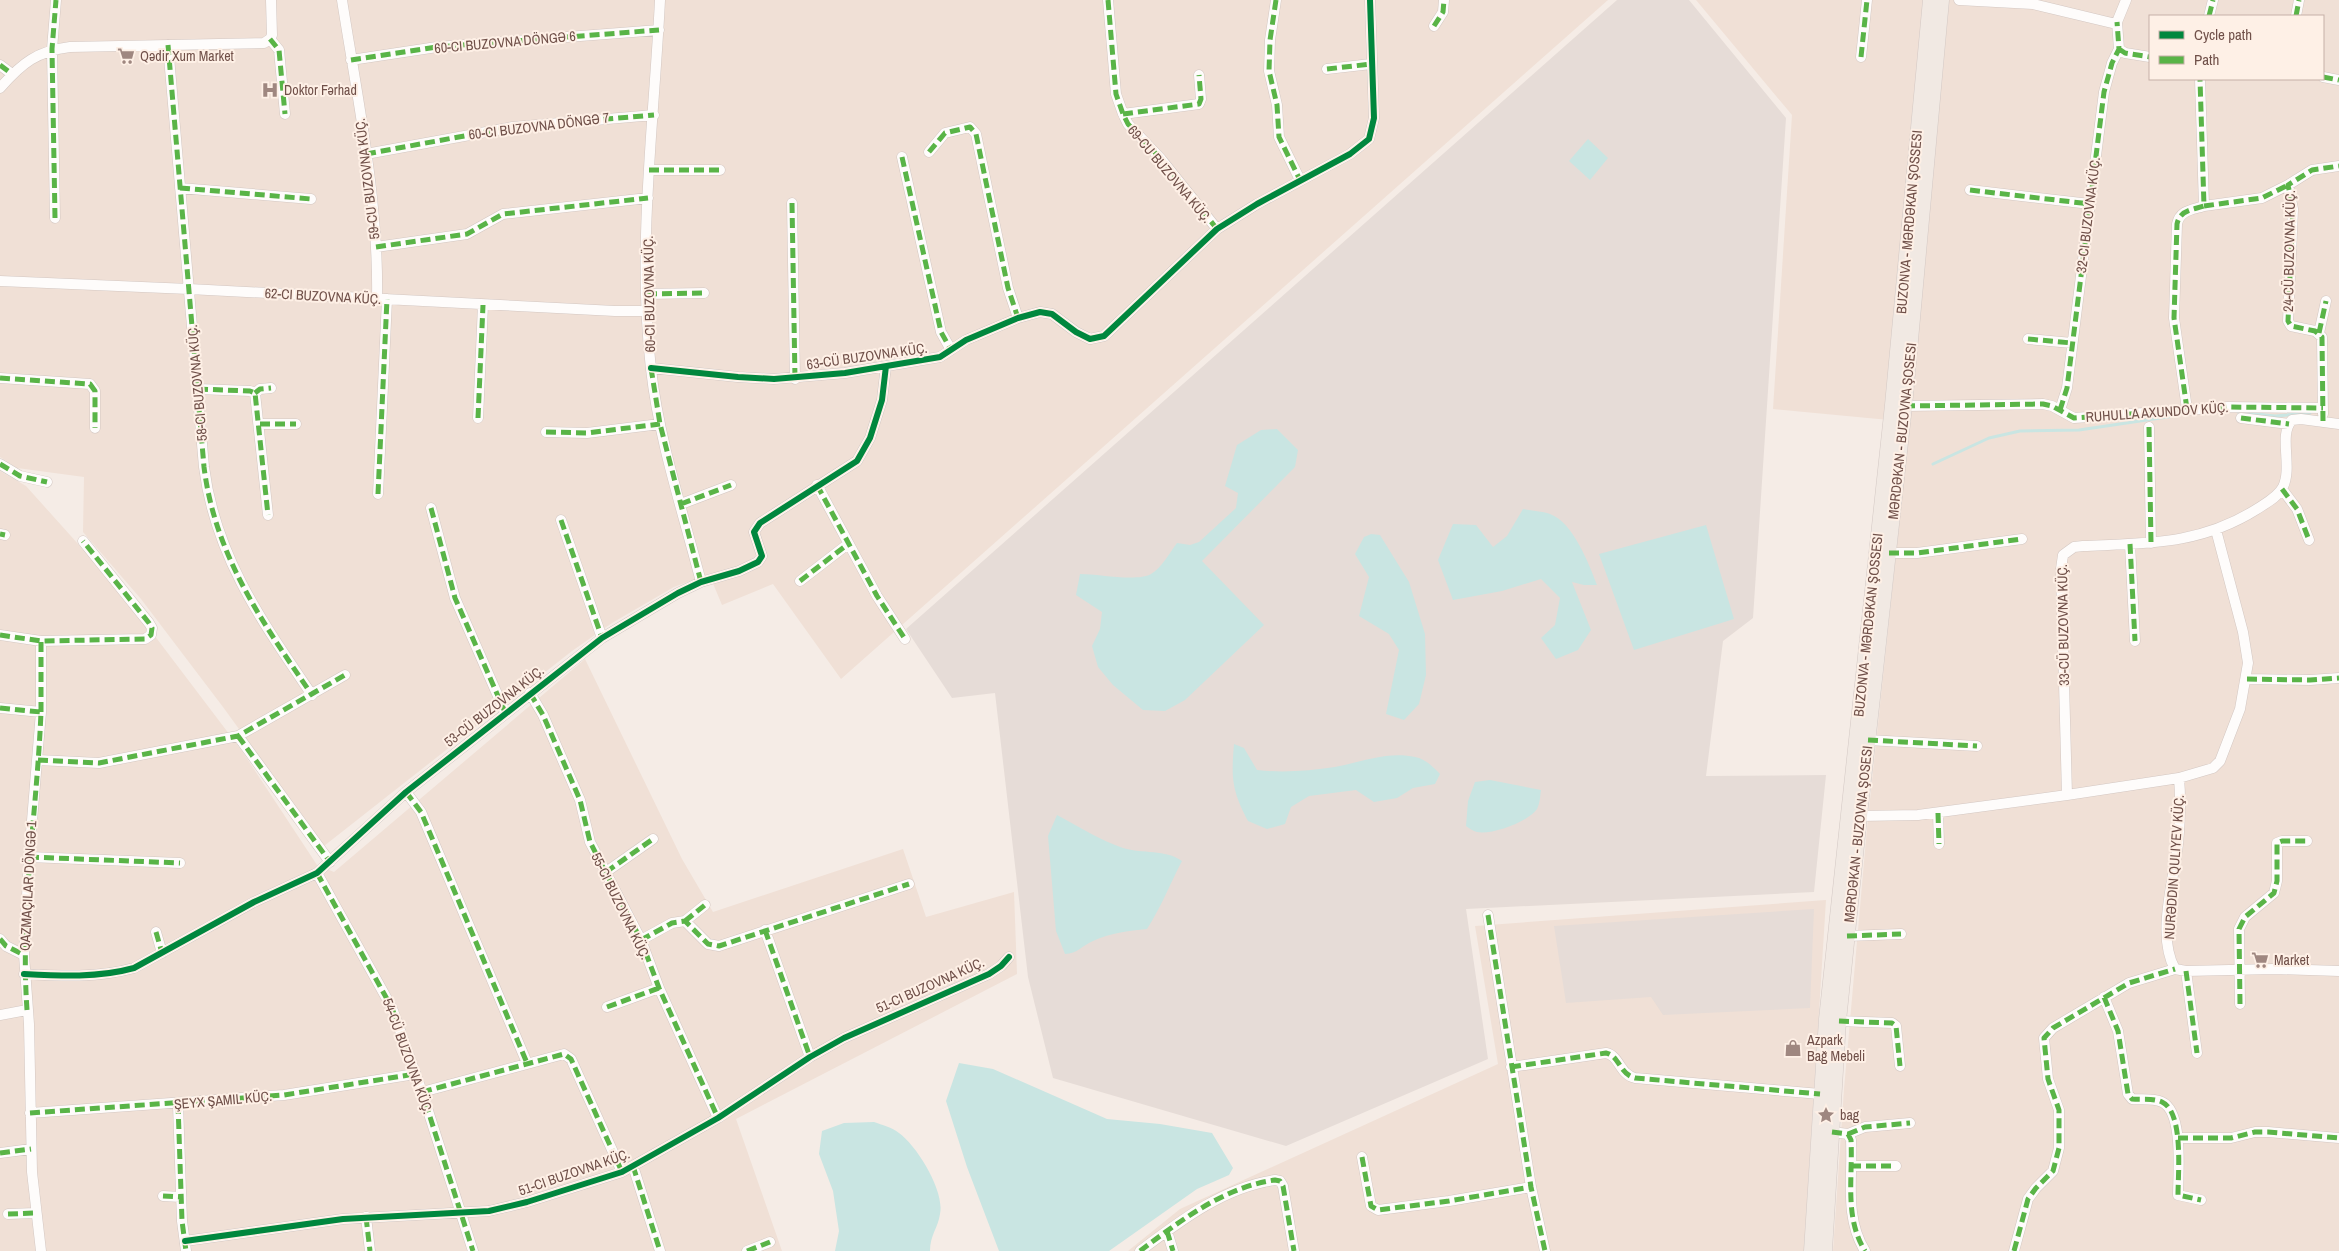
<svg xmlns="http://www.w3.org/2000/svg" width="2339" height="1251" viewBox="0 0 2339 1251" font-family="'Archivo Narrow',sans-serif">
<style>
.residential{fill:#f0e0d6;fill-rule:evenodd}
.industrial{fill:#e6dcd7}
.water{fill:#c9e5e2}
.lines{fill:none;stroke-linecap:round;stroke-linejoin:round}
.stream{stroke:#c9e5e2;stroke-width:3}
.minor-casing{stroke:#d3c7c2;stroke-width:11}
.major-casing{stroke:#d3c8c4;stroke-width:15}
.minor{stroke:#fefcfb;stroke-width:10}
.major{stroke:#f1e9e3;stroke-width:14}
.quiet{stroke:#59b447;stroke-width:5;stroke-dasharray:10 5;stroke-linecap:butt}
.cycleway-casing{stroke:#fef0e6;stroke-width:9}
.cycleway{stroke:#00873e;stroke-width:6}
.labels{text-anchor:middle;stroke-width:4;stroke-linejoin:round;paint-order:stroke}
.street-label{font-size:14px;fill:#705049;stroke:#fef0e6}
.poi-label{font-size:14px;fill:#705049;stroke:#fef0e6;text-anchor:start}
</style>
<rect width="100%" height="100%" fill="#f5ece6"/>
<!-- residential -->
<path class="residential" d="M 0,0 L 1608,0 L 841,679 L 773,584 L 722,605 L 709,574 L 674,587 L 612,623 L 572,651 L 324,846 L 223,707 L 141,599 L 83,532 L 84,477 L 17,468 L 0,457 Z
M 1696,0 L 2339,0 L 2339,1251 L 1833,1251 L 1844,1089 L 1867,828 L 1910,422 L 1773,409 L 1792,115 ZM 2150,16 L 2323,16 L 2323,79 L 2150,79 Z
M 0,471 L 26,486 L 123,594 L 242,751 L 317,865 L 334,872 L 585,659 L 682,859 L 713,912 L 903,849 L 926,917 L 1014,892 L 1017,974 L 736,1119 L 782,1251 L 0,1251 Z
M 1826,900 L 1804,1251 L 1128,1251 L 1180,1209 L 1498,1064 L 1475,926 Z"/>
<!-- industrial -->
<path class="industrial" d="M 1617,0 L 1689,0 L 1786,118 L 1753,618 L 1723,641 L 1706,776 L 1826,775 L 1814,892 L 1466,909 L 1488,1059 L 1286,1146 L 1053,1078 L 1028,977 L 995,693 L 952,698 L 906,629 Z
M 1814,909 L 1810,1008 L 1663,1015 L 1651,997 L 1566,1003 L 1554,926 Z"/>
<!-- water -->
<path class="water" d="M 1588,139 L 1608,158 L 1590,180 L 1569,161 Z
M 1277,429 L 1298,450 L 1295,467 L 1202,561 L 1264,625 L 1185,700 L 1165,711 L 1143,710 L 1113,685 L 1098,667 L 1092,646 L 1100,629 L 1102,612 L 1076,595 L 1080,574 C 1098,574 1137,582 1151,574 C 1161,569 1170,552 1177,543 L 1190,545 L 1199,542 L 1236,508 L 1238,493 L 1225,486 L 1237,445 L 1261,430 Z
M 1523,509 C 1532,511 1542,511 1550,514 C 1573,522 1589,564 1597,585 L 1584,585 L 1572,582 L 1591,630 L 1578,650 L 1556,659 L 1541,638 L 1555,625 L 1560,598 L 1541,579 L 1502,591 L 1453,600 L 1438,560 L 1453,524 L 1476,525 L 1493,547 L 1507,536 Z
M 1706,525 L 1734,619 L 1634,650 L 1599,554 Z
M 1371,534 L 1380,535 L 1409,582 L 1425,634 L 1426,675 L 1419,704 L 1404,720 L 1386,714 L 1399,650 L 1389,634 L 1359,616 L 1369,577 L 1355,554 L 1364,537 Z
M 1234,744 L 1244,748 L 1257,770 C 1283,773 1308,771 1335,767 C 1361,762 1388,751 1415,757 C 1426,759 1433,767 1440,774 L 1435,784 L 1413,788 L 1397,798 L 1374,802 L 1356,790 L 1309,796 L 1291,807 L 1285,824 L 1267,829 L 1248,821 C 1232,790 1231,779 1234,744 Z
M 1490,780 L 1541,790 C 1540,797 1540,803 1537,809 C 1528,822 1492,835 1477,832 C 1473,831 1469,828 1466,826 L 1468,801 L 1475,782 Z
M 1057,815 C 1079,827 1100,840 1123,848 C 1143,854 1165,849 1182,861 C 1170,884 1161,907 1147,929 C 1128,931 1110,933 1093,941 C 1083,945 1077,954 1065,954 L 1056,931 L 1048,836 Z
M 959,1063 L 993,1069 L 1107,1119 L 1160,1124 L 1212,1133 L 1233,1168 L 1229,1175 L 1197,1189 L 1109,1251 L 999,1251 L 967,1167 L 946,1101 Z
M 874,1122 C 882,1125 892,1127 899,1133 C 917,1146 945,1191 940,1214 C 938,1228 930,1235 930,1251 L 835,1251 L 839,1231 L 833,1191 L 819,1154 L 822,1131 L 844,1123 Z"/>
<g class="lines">
<!-- stream -->
<path class="stream" d="M 2238,412 L 2275,416 L 2310,413
M 1933,464 L 1989,438 L 2020,431 L 2079,430 L 2174,416"/>
<!-- minor casing -->
<g class="minor-casing">
<path id="minor" d="M 342,0 C 357,96 379,201 377,299
M 660,0 C 654,122 637,247 651,369 C 659,441 683,512 701,582
M 1108,0 L 1116,94 L 1123,114 L 1128,124 L 1161,159 L 1217,229
M 1276,0 L 1270,40 L 1269,71 L 1277,105 L 1279,137 L 1300,180
M 1959,0 L 2033,4 L 2112,23 L 2117,22 L 2126,0
M 2209,16 L 2213,0
M 2296,16 L 2299,0
M 1434,26 L 1443,12 L 1444,0
M 270,39 L 279,50 L 285,114
M 168,45 L 204,467 C 215,556 263,623 312,695
M 2119,49 L 2125,53 L 2150,57
M 1861,57 L 1867,0
M 351,60 L 437,47 L 659,30
M 0,65 L 12,74
M 1327,69 L 1371,64
M 2323,77 L 2339,80
M 0,88 C 22,63 37,51 70,47 L 264,43 L 270,39 L 272,35 L 271,0
M 1123,114 L 1199,104 L 1201,99 L 1199,75
M 929,152 L 945,133 L 970,127 L 976,134 L 1008,288 L 1018,318
M 366,154 L 513,127 L 654,115
M 902,157 L 941,332 L 951,350
M 649,170 L 720,170
M 180,188 L 311,199
M 1970,190 L 2090,204
M 792,203 L 795,379
M 2204,206 L 2262,198 L 2288,185
M 55,218 L 52,49 L 56,0
M 376,247 L 467,234 L 503,214 L 648,198
M 0,281 L 189,289 L 615,311 L 646,311
M 647,294 L 704,293
M 2319,333 L 2326,301
M 2028,339 L 2072,343
M 651,368 L 738,377 L 774,379 L 845,373 L 940,357 L 966,340 L 1018,318 L 1040,312 L 1052,314 L 1076,332 L 1090,339 L 1104,336 L 1217,229 L 1257,204 L 1350,154 L 1369,139 L 1374,118 L 1370,0
M 0,378 L 90,384 L 95,391 L 95,428
M 198,389 L 250,391 L 255,393 L 268,515
M 255,393 L 260,389 L 271,388
M 1905,406 L 2043,404 L 2052,406 L 2074,418 L 2228,407 L 2323,408
M 2187,409 L 2174,318 L 2177,224 C 2180,210 2192,210 2204,206 L 2200,79
M 2060,410 L 2067,388 L 2104,92 L 2112,63 L 2119,49 L 2117,22
M 2323,414 L 2322,337 L 2315,331 L 2291,326 L 2288,321 L 2293,209 L 2288,185 L 2312,170 L 2339,166
M 478,418 L 483,305
M 2241,418 L 2289,424
M 260,424 L 296,424
M 2149,427 L 2151,543
M 546,432 L 587,433 L 660,424
M 0,464 L 20,476 L 47,482
M 817,485 L 877,596 L 905,639
M 2282,489 L 2297,509 L 2309,540
M 378,494 L 387,299
M 681,504 L 731,485
M 431,508 L 455,598 L 505,712
M 561,520 L 602,638
M 0,534 L 5,535
M 2130,544 L 2135,641
M 1889,553 L 1917,553 L 2022,539
M 800,581 L 848,544
M 0,635 L 41,641 L 145,639 L 151,635 L 152,628 L 149,623 L 83,541
M 2247,679 L 2310,680 L 2339,678
M 530,693 L 543,715 L 580,800 L 590,842 L 641,940 L 659,988 L 718,1118
M 0,708 L 41,712 L 29,857 L 24,955 L 29,1024 L 32,1172 L 41,1251
M 41,712 L 41,641
M 238,736 L 330,862
M 1868,740 L 1977,746
M 38,760 L 99,763 L 238,736 L 345,675
M 2179,778 C 2181,800 2180,822 2178,844 C 2174,879 2156,936 2175,969 L 2186,971 L 2274,969 L 2339,971
M 406,792 L 421,812 L 527,1063
M 2067,795 L 2179,778 L 2213,768 L 2220,761 L 2240,709 L 2248,663 L 2243,632 L 2216,530
M 1938,813 L 1939,844
M 1860,816 L 1918,815 L 2067,795 L 2061,569 L 2063,555 L 2074,547 L 2083,546 C 2147,543 2200,545 2257,509 C 2266,503 2278,497 2283,487 C 2293,466 2278,435 2292,420 L 2301,419 L 2339,424
M 29,857 L 180,863
M 606,872 L 653,839
M 317,873 L 392,1008 L 422,1092 L 473,1251
M 1488,915 L 1531,1187 L 1545,1251
M 685,921 L 705,905
M 765,930 L 810,1057
M 156,932 L 162,953
M 1847,936 L 1901,934
M 0,939 L 6,946 L 24,955
M 641,940 L 672,923 L 685,921 L 708,944 L 719,946 L 909,884
M 2186,971 L 2197,1053
M 24,974 C 61,976 98,978 134,968 L 254,902 L 317,873 L 406,792 L 602,638 L 678,593 L 701,582 L 739,571 L 758,562 L 762,556 L 754,532 L 760,523 L 857,461 L 870,438 L 882,400 L 886,366
M 2104,997 L 2118,1031 L 2128,1094 L 2132,1099 C 2141,1100 2153,1098 2162,1102 C 2184,1112 2178,1174 2178,1195 L 2201,1200
M 2240,1004 L 2239,929 L 2245,917 L 2274,893 L 2277,881 L 2277,843 L 2282,841 L 2307,841
M 607,1007 L 659,988
M 0,1015 L 27,1010
M 1839,1021 L 1892,1023 L 1896,1026 L 1900,1066
M 1511,1067 L 1606,1053 C 1620,1056 1619,1074 1635,1078 L 1820,1094
M 422,1092 L 564,1054 L 571,1059 L 622,1172
M 178,1104 L 182,1221 L 186,1251
M 30,1113 L 284,1095 L 415,1074
M 1832,1132 L 1848,1134 L 1851,1140 C 1853,1178 1844,1217 1865,1251
M 1848,1134 L 1865,1127 L 1910,1123
M 2178,1138 L 2231,1138 L 2255,1132 L 2268,1132 L 2339,1138
M 0,1153 L 31,1149
M 1362,1157 L 1371,1206 L 1378,1210 L 1449,1201 L 1531,1187
M 633,1166 L 660,1251
M 1851,1166 L 1896,1166
M 163,1196 L 181,1197
M 8,1214 L 36,1213
M 366,1217 L 370,1251
M 1167,1231 L 1173,1251
M 185,1241 L 343,1219 L 489,1211 L 527,1202 L 622,1172 L 718,1118 L 810,1057 L 844,1038 L 989,974 L 1001,966 L 1009,957
M 747,1251 L 770,1242
M 1140,1251 C 1180,1221 1224,1187 1275,1180 L 1280,1181 L 1283,1186 L 1294,1251
M 2014,1251 L 2028,1199 L 2036,1188 L 2053,1171 L 2059,1148 L 2059,1110 L 2048,1079 L 2044,1038 L 2053,1028 L 2129,983 L 2175,969"/>
</g>
<!-- major casing -->
<g class="major-casing">
<path id="major" d="M 1811,1251 L 1826,1019 L 1892,405 L 1930,0
M 1825,1251 L 1839,1021 L 1860,816 L 1905,406 L 1942,0"/>
</g>
<!-- minor -->
<use href="#minor" class="minor"/>
<!-- major -->
<use href="#major" class="major"/>
<!-- quiet -->
<path class="quiet" d="M 1108,0 L 1116,94 L 1123,114 L 1128,124 L 1161,159 L 1217,229
M 1276,0 L 1270,40 L 1269,71 L 1277,105 L 1279,137 L 1300,180
M 2209,16 L 2213,0
M 2296,16 L 2299,0
M 1434,26 L 1443,12 L 1444,0
M 270,39 L 279,50 L 285,114
M 168,45 L 204,467 C 215,556 263,623 312,695
M 2119,49 L 2125,53 L 2150,57
M 1861,57 L 1867,0
M 351,60 L 437,47 L 659,30
M 0,65 L 12,74
M 1327,69 L 1371,64
M 2323,77 L 2339,80
M 1123,114 L 1199,104 L 1201,99 L 1199,75
M 929,152 L 945,133 L 970,127 L 976,134 L 1008,288 L 1018,318
M 366,154 L 513,127 L 654,115
M 902,157 L 941,332 L 951,350
M 649,170 L 720,170
M 180,188 L 311,199
M 1970,190 L 2090,204
M 792,203 L 795,379
M 2204,206 L 2262,198 L 2288,185
M 55,218 L 52,49 L 56,0
M 376,247 L 467,234 L 503,214 L 648,198
M 647,294 L 704,293
M 2319,333 L 2326,301
M 2028,339 L 2072,343
M 651,368 L 660,424 L 701,582
M 0,378 L 90,384 L 95,391 L 95,428
M 198,389 L 250,391 L 255,393 L 268,515
M 255,393 L 260,389 L 271,388
M 1905,406 L 2043,404 L 2052,406 L 2074,418 L 2228,407 L 2323,408
M 2187,409 L 2174,318 L 2177,224 C 2180,210 2192,210 2204,206 L 2200,79
M 2060,410 L 2067,388 L 2104,92 L 2112,63 L 2119,49 L 2117,22
M 478,418 L 483,305
M 2241,418 L 2289,424
M 2323,421 L 2322,337 L 2315,331 L 2291,326 L 2288,321 L 2293,209 L 2288,185 L 2312,170 L 2339,166
M 260,424 L 296,424
M 2149,427 L 2151,543
M 546,432 L 587,433 L 660,424
M 0,464 L 20,476 L 47,482
M 817,485 L 877,596 L 905,639
M 2282,489 L 2297,509 L 2309,540
M 378,494 L 387,299
M 681,504 L 731,485
M 431,508 L 455,598 L 505,712
M 561,520 L 602,638
M 0,534 L 5,535
M 2130,544 L 2135,641
M 1889,553 L 1917,553 L 2022,539
M 800,581 L 848,544
M 0,635 L 41,641 L 145,639 L 151,635 L 152,628 L 149,623 L 83,541
M 2247,679 L 2310,680 L 2339,678
M 530,693 L 543,715 L 580,800 L 590,842 L 641,940 L 659,988 L 718,1118
M 0,708 L 41,712 C 37,812 20,910 27,1010
M 41,712 L 41,641
M 238,736 L 330,862
M 1868,740 L 1977,746
M 38,760 L 99,763 L 238,736 L 345,675
M 406,792 L 421,812 L 527,1063
M 1938,813 L 1939,844
M 29,857 L 180,863
M 606,872 L 653,839
M 317,873 L 392,1008 L 422,1092 L 473,1251
M 1488,915 L 1531,1187 L 1545,1251
M 685,921 L 705,905
M 765,930 L 810,1057
M 156,932 L 162,953
M 1847,936 L 1901,934
M 0,939 L 6,946 L 24,955
M 641,940 L 672,923 L 685,921 L 708,944 L 719,946 L 909,884
M 2186,971 L 2197,1053
M 2104,997 L 2118,1031 L 2128,1094 L 2132,1099 C 2141,1100 2153,1098 2162,1102 C 2184,1112 2178,1174 2178,1195 L 2201,1200
M 2240,1004 L 2239,929 L 2245,917 L 2274,893 L 2277,881 L 2277,843 L 2282,841 L 2307,841
M 607,1007 L 659,988
M 1839,1021 L 1892,1023 L 1896,1026 L 1900,1066
M 1511,1067 L 1606,1053 C 1620,1056 1619,1074 1635,1078 L 1820,1094
M 422,1092 L 564,1054 L 571,1059 L 622,1172
M 178,1104 L 182,1221 L 186,1251
M 30,1113 L 284,1095 L 415,1074
M 1832,1132 L 1848,1134 L 1851,1140 C 1853,1178 1844,1217 1865,1251
M 1848,1134 L 1865,1127 L 1910,1123
M 2178,1138 L 2231,1138 L 2255,1132 L 2268,1132 L 2339,1138
M 0,1153 L 31,1149
M 1362,1157 L 1371,1206 L 1378,1210 L 1449,1201 L 1531,1187
M 633,1166 L 660,1251
M 1851,1166 L 1896,1166
M 163,1196 L 181,1197
M 8,1214 L 36,1213
M 366,1217 L 370,1251
M 1167,1231 L 1173,1251
M 747,1251 L 770,1242
M 1140,1251 C 1180,1221 1224,1187 1275,1180 L 1280,1181 L 1283,1186 L 1294,1251
M 2014,1251 L 2028,1199 L 2036,1188 L 2053,1171 L 2059,1148 L 2059,1110 L 2048,1079 L 2044,1038 L 2053,1028 L 2129,983 L 2175,969"/>
<!-- cycleway casing -->
<g class="cycleway-casing">
<path id="cycleway" d="M 651,368 L 738,377 L 774,379 L 845,373 L 940,357 L 966,340 L 1018,318 L 1040,312 L 1052,314 L 1076,332 L 1090,339 L 1104,336 L 1217,229 L 1257,204 L 1350,154 L 1369,139 L 1374,118 L 1370,0
M 24,974 C 61,976 98,978 134,968 L 254,902 L 317,873 L 406,792 L 602,638 L 678,593 L 701,582 L 739,571 L 758,562 L 762,556 L 754,532 L 760,523 L 857,461 L 870,438 L 882,400 L 886,366
M 185,1241 L 343,1219 L 489,1211 L 527,1202 L 622,1172 L 718,1118 L 810,1057 L 844,1038 L 989,974 L 1001,966 L 1009,957"/>
</g>
<!-- cycleway -->
<use href="#cycleway" class="cycleway"/>
</g>
<!-- icons -->
<defs>
<g id="supermarket-bare" transform="scale(1.35)"><path d="M-6-5.5h2.5l.6 2H6L4.5 2H-2.5L-4.4-4H-6ZM-1.5 3.2a1.3 1.3 0 1 0 .1 0ZM3 3.2a1.3 1.3 0 1 0 .1 0Z" fill="#9f8780" stroke="#fef0e6" stroke-width="2.5" paint-order="stroke"/></g>
<g id="hospital-bare" transform="scale(1.35)"><path d="M-5-5h3v3.5h4V-5h3V5h-3V1.5h-4V5h-3Z" fill="#9f8780" stroke="#fef0e6" stroke-width="2.5" paint-order="stroke"/></g>
<g id="shop-bare" transform="scale(1.35)"><path d="M-5-2.5h2.3a2.7 3.5 0 0 1 5.4 0H5L5.5 6h-11ZM-1.5-2.5h3a1.5 2.3 0 0 0-3 0Z" fill="#9f8780" stroke="#fef0e6" stroke-width="2.5" paint-order="stroke"/></g>
<g id="sight-bare" transform="scale(1.35)"><path d="M0-6L1.8-2.2L6-1.7L2.9 1.2L3.7 5.4L0 3.3L-3.7 5.4L-2.9 1.2L-6-1.7L-1.8-2.2Z" fill="#9f8780" stroke="#fef0e6" stroke-width="2.5" paint-order="stroke"/></g>
</defs>
<g fill-rule="evenodd">
<use href="#supermarket-bare" x="126" y="56"/>
<use href="#hospital-bare" x="270" y="90"/>
<use href="#supermarket-bare" x="2260" y="960"/>
<use href="#shop-bare" x="1793" y="1048"/>
<use href="#sight-bare" x="1826" y="1115"/>
</g>
<g class="labels">
<!-- street labels -->
<g class="street-label">
<text transform="translate(505 42) rotate(-5)" y="5">60-CI BUZOVNA DÖNGƏ 6</text>
<text transform="translate(539 126) rotate(-7)" y="5">60-CI BUZOVNA DÖNGƏ 7</text>
<text transform="translate(1170 174) rotate(50)" y="5">69-CU BUZOVNA KÜÇ.</text>
<text transform="translate(367 179) rotate(-97)" y="5">59-CU BUZOVNA KÜÇ.</text>
<text transform="translate(2088 215) rotate(-83)" y="5">32-CI BUZOVNA KÜÇ.</text>
<text transform="translate(1909 222) rotate(-85)" y="5">BUZONVA - MƏRDƏKAN ŞOSSESI</text>
<text transform="translate(2289 251) rotate(-89)" y="5">24-CÜ BUZOVNA KÜÇ.</text>
<text transform="translate(649 294) rotate(-91)" y="5">60-CI BUZOVNA KÜÇ.</text>
<text transform="translate(323 296) rotate(3)" y="5">62-CI BUZOVNA KÜÇ.</text>
<text transform="translate(867 356) rotate(-8)" y="5">63-CÜ BUZOVNA KÜÇ.</text>
<text transform="translate(197 383) rotate(-95)" y="5">58-CI BUZOVNA KÜÇ.</text>
<text transform="translate(2157 412) rotate(-4)" y="5">RUHULLA AXUNDOV KÜÇ.</text>
<text transform="translate(1902 431) rotate(-84)" y="5">MƏRDƏKAN - BUZOVNA ŞOSESI</text>
<text transform="translate(1868 625) rotate(-84)" y="5">BUZONVA - MƏRDƏKAN ŞOSSESI</text>
<text transform="translate(2063 625) rotate(-91)" y="5">33-CÜ BUZOVNA KÜÇ.</text>
<text transform="translate(494 706) rotate(-38)" y="5">53-CÜ BUZOVNA KÜÇ.</text>
<text transform="translate(1858 834) rotate(-84)" y="5">MƏRDƏKAN - BUZOVNA ŞOSESI</text>
<text transform="translate(2174 867) rotate(-86)" y="5">NURƏDDIN QULIYEV KÜÇ.</text>
<text transform="translate(28 886) rotate(-87)" y="5">QAZMAÇILAR DÖNGƏ 1</text>
<text transform="translate(621 906) rotate(64)" y="5">55-CI BUZOVNA KÜÇ.</text>
<text transform="translate(930 985) rotate(-24)" y="5">51-CI BUZOVNA KÜÇ.</text>
<text transform="translate(408 1056) rotate(70)" y="5">54-CÜ BUZOVNA KÜÇ.</text>
<text transform="translate(223 1100) rotate(-5)" y="5">ŞEYX ŞAMIL KÜÇ.</text>
<text transform="translate(574 1172) rotate(-19)" y="5">51-CI BUZOVNA KÜÇ.</text>
</g>
<!-- poi labels -->
<g class="poi-label">
<text x="140" y="61">Qədir Xum Market</text>
<text x="284" y="95">Doktor Fərhad</text>
<text x="2274" y="965">Market</text>
<text x="1807" y="1045">Azpark<tspan x="1807" dy="16">Bağ Mebeli</tspan></text>
<text x="1840" y="1120">bag</text>
</g>
</g>
<!-- legend -->
<rect x="2149" y="15" width="175" height="65" fill="#fef0e6" stroke="#c5b0a7"/>
<rect x="2159" y="31" width="25" height="8" fill="#00873e" stroke="#c5b0a7"/>
<text x="2194" y="40" font-size="15" fill="#705049">Cycle path</text>
<rect x="2159" y="56" width="25" height="8" fill="#59b447" stroke="#c5b0a7"/>
<text x="2194" y="65" font-size="15" fill="#705049">Path</text>
</svg>
